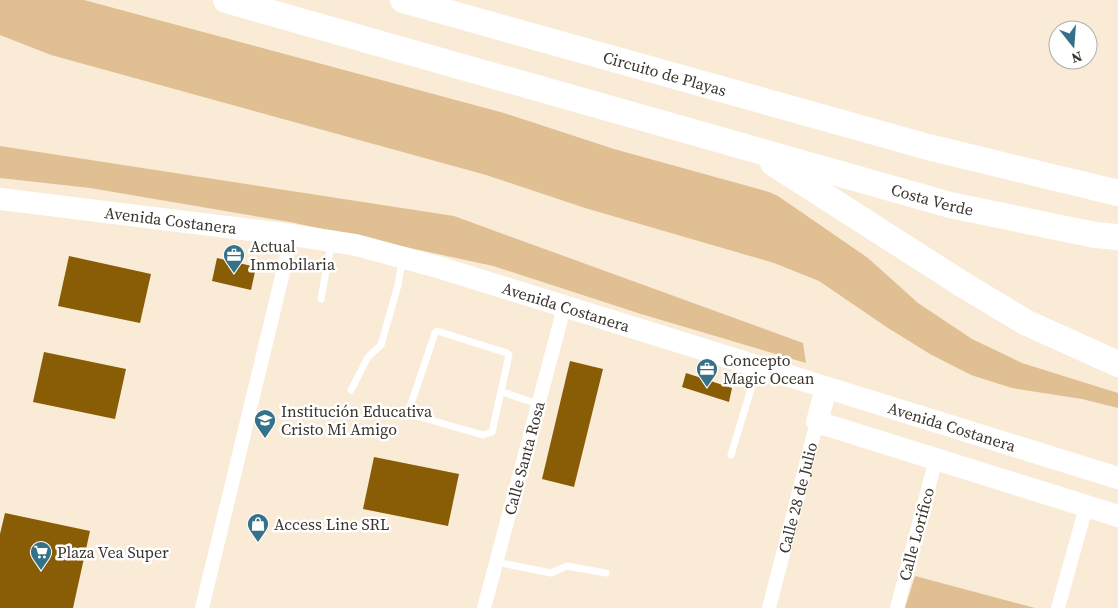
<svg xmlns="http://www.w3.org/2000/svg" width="1118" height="608" viewBox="0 0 1118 608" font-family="'Source Serif 4',serif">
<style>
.green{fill:#e0bf93}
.building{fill:#895c06}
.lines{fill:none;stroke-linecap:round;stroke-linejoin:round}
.lane{stroke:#fff;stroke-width:7}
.street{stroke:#fff;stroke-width:14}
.primary{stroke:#fff;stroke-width:22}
.highway{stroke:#fff;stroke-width:26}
.labels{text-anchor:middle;stroke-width:5;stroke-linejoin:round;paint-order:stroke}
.street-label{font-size:16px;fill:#3b352d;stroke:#fff}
.poi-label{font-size:16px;fill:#3b352d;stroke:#fff;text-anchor:start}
</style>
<rect width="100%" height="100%" fill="#faebd6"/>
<!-- green -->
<path class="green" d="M 0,0 L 84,0 L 504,113 L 614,149 L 769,192 L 778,196 L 868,258 L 918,303 L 972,339 L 1022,363 L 1118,393 L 1118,408 L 1082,399 L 1012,388 L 971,375 L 930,354 L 888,328 L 819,281 L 774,263 L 585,208 L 486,175 L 51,55 L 0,35 Z
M 0,146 L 454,216 L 803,343 L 806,363 L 641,314 L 493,266 L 290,222 L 90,188 L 0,178 Z
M 915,576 L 1035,608 L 905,608 Z"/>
<!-- building -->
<path class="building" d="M 69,256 L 151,274 L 140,323 L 58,306 Z
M 217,258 L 256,267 L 251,290 L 212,281 Z
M 44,352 L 126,369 L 115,419 L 33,402 Z
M 570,361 L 603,369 L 574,487 L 542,479 Z
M 686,373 L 732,388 L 729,402 L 682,387 Z
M 374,457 L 459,474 L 448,526 L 363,509 Z
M 5,513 L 90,531 L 73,608 L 0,608 L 0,534 Z"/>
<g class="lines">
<!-- lane -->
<path class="lane" d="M 321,299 L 331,244
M 437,331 L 507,353 L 509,355 L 492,432 L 483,435 L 413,415 L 410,407 L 435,333 Z
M 351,390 L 368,357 L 381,345 L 398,285 L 402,261
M 502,392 L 538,404
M 731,455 L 757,369
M 496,562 L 551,573 L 567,566 L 606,573"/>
<!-- street -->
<g class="street">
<path d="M 202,608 L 292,235"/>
<path d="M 484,608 L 564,308"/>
<path id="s1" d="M 769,608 L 817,422"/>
<path d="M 897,608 L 936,459"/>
<path d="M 1058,608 L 1086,507"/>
</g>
<!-- primary -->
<g class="primary">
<path id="s2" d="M 0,199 L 292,235 L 356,245 L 441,268 L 1118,478"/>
<path d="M 826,388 L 817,422 L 1118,516"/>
</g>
<!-- highway -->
<g class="highway">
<path id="s3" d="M 226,0 L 950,205 L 1095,235 L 1118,237"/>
<path id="s4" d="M 403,0 L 928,147 L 1118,193"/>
<path d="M 773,163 L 962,284 L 1027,323 L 1118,364"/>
</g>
</g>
<!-- icons -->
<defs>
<g id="office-pin" transform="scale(1.125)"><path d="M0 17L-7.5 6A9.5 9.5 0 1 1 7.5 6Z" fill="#357289" stroke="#fff"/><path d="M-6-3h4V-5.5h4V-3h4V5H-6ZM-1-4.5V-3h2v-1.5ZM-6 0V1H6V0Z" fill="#fff"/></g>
<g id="school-pin" transform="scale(1.125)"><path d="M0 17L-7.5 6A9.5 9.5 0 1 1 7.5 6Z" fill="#357289" stroke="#fff"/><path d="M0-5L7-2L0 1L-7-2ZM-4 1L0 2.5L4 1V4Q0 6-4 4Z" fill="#fff"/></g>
<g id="shop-pin" transform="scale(1.125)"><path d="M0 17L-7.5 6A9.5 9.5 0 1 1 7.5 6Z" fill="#357289" stroke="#fff"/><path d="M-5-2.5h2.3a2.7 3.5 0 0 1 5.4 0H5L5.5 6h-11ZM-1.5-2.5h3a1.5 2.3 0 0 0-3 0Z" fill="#fff"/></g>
<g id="supermarket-pin" transform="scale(1.125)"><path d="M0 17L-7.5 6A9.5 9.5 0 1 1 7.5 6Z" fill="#357289" stroke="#fff"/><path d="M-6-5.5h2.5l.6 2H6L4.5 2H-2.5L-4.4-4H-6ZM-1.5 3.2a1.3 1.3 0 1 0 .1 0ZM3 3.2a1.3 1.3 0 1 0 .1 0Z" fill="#fff"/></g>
</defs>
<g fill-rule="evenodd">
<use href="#office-pin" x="234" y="255"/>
<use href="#office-pin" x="707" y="369"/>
<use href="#school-pin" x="265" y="420"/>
<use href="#shop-pin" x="258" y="524"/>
<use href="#supermarket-pin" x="41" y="552"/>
</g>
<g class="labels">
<!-- street labels -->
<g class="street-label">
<text dy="6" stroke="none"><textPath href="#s4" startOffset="272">Circuito de Playas</textPath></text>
<text dy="6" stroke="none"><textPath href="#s3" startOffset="734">Costa Verde</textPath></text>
<text dy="6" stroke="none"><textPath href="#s2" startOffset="172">Avenida Costanera</textPath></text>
<text dy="6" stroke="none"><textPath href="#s2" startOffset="578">Avenida Costanera</textPath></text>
<text dy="6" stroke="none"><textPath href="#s2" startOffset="982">Avenida Costanera</textPath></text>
<text transform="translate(524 458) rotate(-75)" y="6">Calle Santa Rosa</text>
<text dy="6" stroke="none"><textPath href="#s1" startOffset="114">Calle 28 de Julio</textPath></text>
<text transform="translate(916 534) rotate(-75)" y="6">Calle Lorifico</text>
</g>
<!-- poi labels -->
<g class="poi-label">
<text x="250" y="252">Actual<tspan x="250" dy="18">Inmobilaria</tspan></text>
<text x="723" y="366">Concepto<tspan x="723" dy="18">Magic Ocean</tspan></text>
<text x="281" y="417">Institución Educativa<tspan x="281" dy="18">Cristo Mi Amigo</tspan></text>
<text x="274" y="530">Access Line SRL</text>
<text x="57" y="558">Plaza Vea Super</text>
</g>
</g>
<!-- north arrow -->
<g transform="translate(1073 45) rotate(163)"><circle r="24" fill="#ffffff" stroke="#b1aeab"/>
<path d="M0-4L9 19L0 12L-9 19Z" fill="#357289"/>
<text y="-8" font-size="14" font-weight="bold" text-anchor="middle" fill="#3b352d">N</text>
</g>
</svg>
